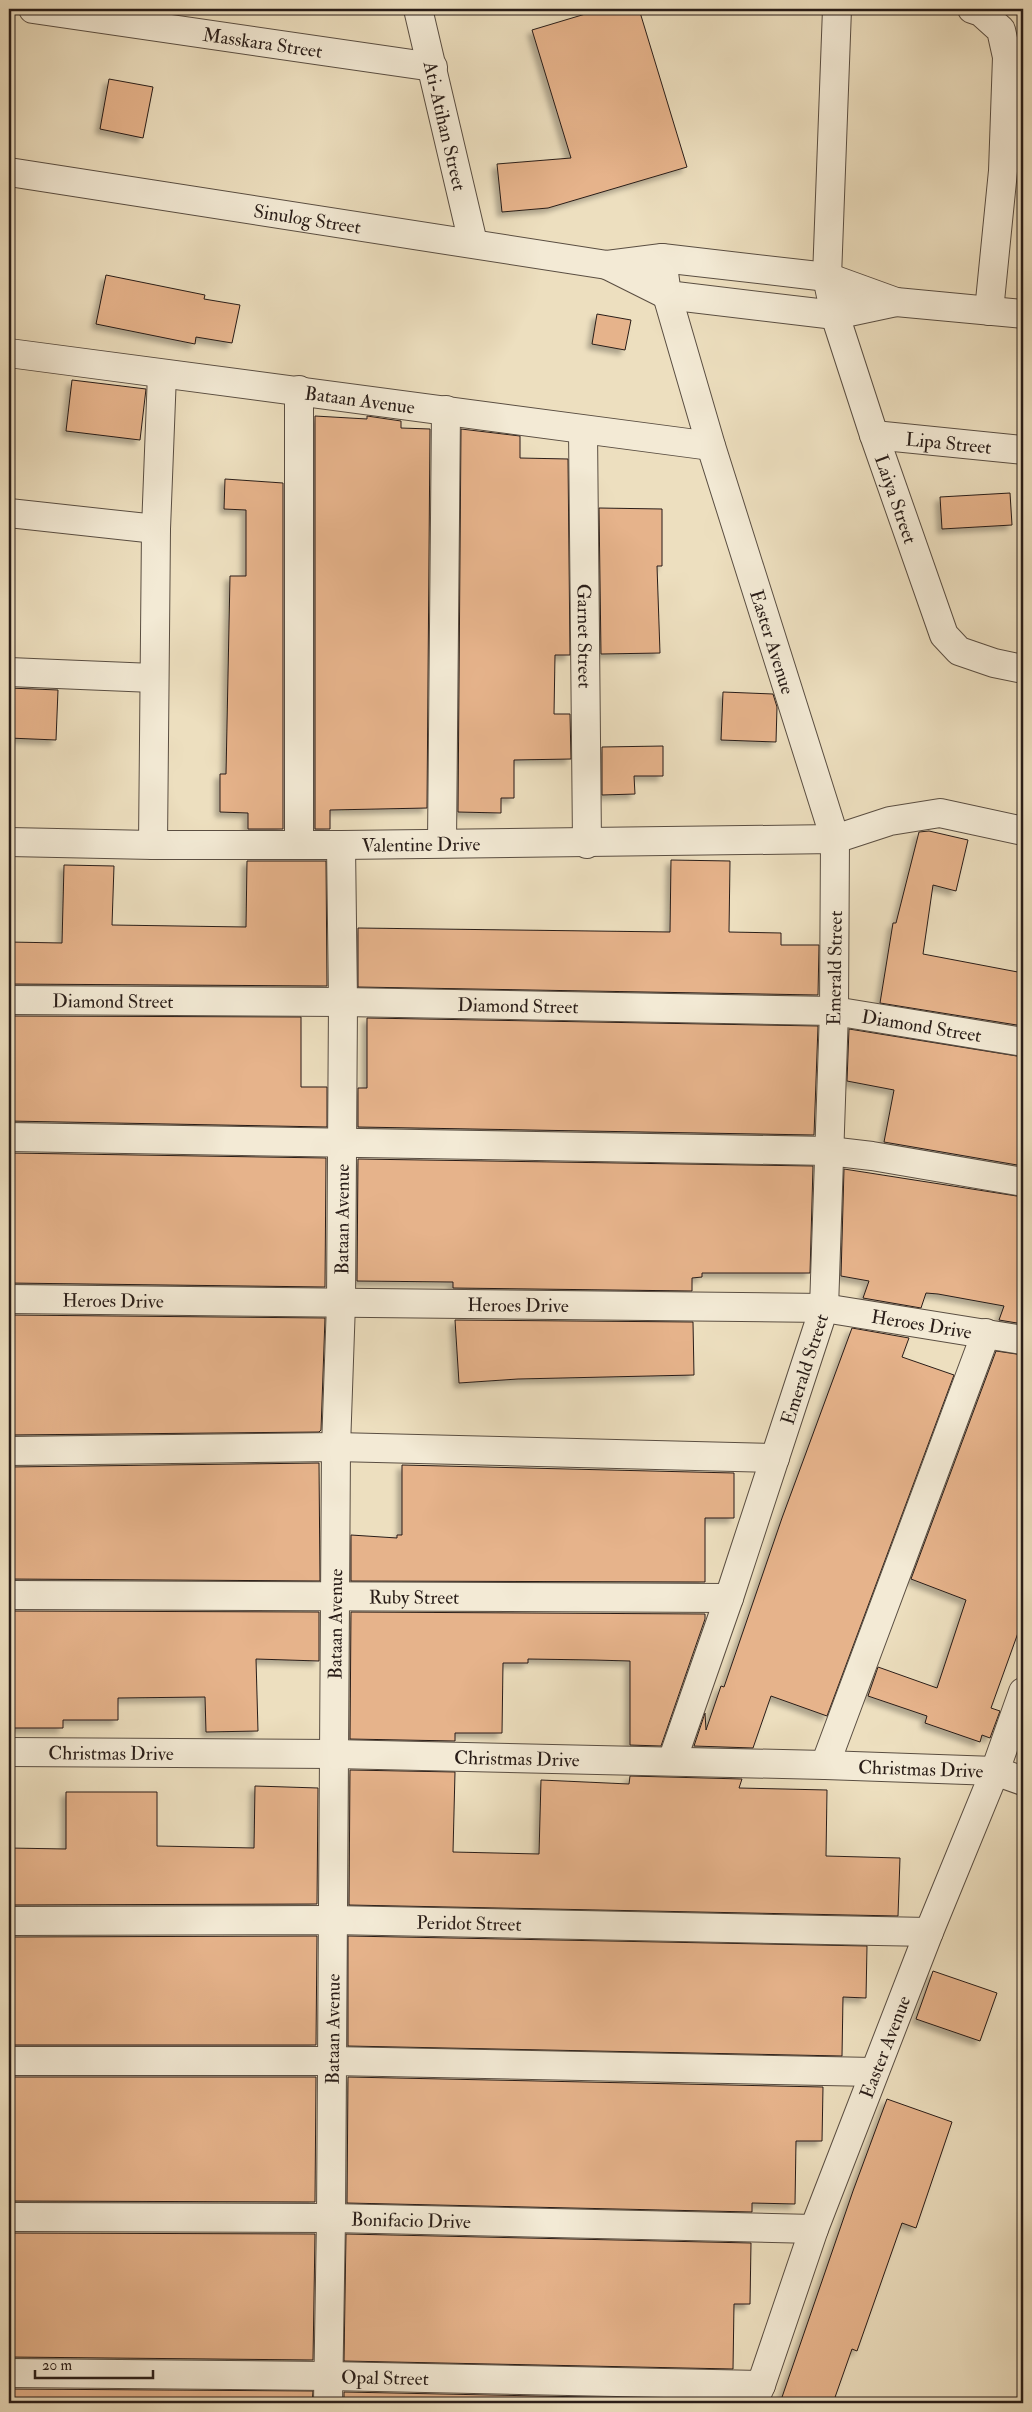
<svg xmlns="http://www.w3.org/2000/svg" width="1032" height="2412" viewBox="0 0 1032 2412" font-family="'IM FELL Double Pica',serif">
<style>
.building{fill:#e6b38b;stroke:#291d18;filter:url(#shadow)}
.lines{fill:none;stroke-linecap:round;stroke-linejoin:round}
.minor-casing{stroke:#5a4e42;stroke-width:30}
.minor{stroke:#f3ead5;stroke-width:28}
.labels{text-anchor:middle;stroke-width:5;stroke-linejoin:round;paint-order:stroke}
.street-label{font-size:19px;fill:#291d18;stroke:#f3ead5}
</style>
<defs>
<filter id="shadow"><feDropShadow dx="-4.5" dy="4.5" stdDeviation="2.5" flood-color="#0004"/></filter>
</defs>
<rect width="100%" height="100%" fill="#eddfbf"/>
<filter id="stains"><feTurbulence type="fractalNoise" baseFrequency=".004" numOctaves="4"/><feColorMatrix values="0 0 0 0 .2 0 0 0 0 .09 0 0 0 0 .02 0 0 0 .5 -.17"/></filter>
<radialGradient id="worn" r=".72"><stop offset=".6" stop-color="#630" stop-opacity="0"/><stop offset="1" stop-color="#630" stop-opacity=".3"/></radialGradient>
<!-- building -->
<path class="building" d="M 602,9 L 639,9 L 687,167 L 548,208 L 502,212 L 497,164 L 571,158 L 532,30 Z
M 109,79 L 153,87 L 143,138 L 100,129 Z
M 106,275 L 205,295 L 204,299 L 240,305 L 232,343 L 196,337 L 195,344 L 96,324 Z
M 597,314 L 631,320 L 625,350 L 592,344 Z
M 72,380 L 146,389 L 140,440 L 66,431 Z
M 315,416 L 367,419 L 367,416 L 401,421 L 401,428 L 430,429 L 427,808 L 330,810 L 330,829 L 315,829 Z
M 461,429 L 520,436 L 520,458 L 568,459 L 570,655 L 555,655 L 554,714 L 570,714 L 571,759 L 514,760 L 514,798 L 501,798 L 501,813 L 458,812 Z
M 225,479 L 283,483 L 283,829 L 248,829 L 248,813 L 220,812 L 220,774 L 226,774 L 230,576 L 246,576 L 246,510 L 224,509 Z
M 1010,493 L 1012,525 L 942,529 L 940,497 Z
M 599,508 L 662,509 L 662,566 L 657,566 L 660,653 L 601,654 Z
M 9,688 L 58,690 L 56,740 L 9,738 Z
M 723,692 L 773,694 L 777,707 L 776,742 L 721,740 Z
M 663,746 L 663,776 L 634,776 L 635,794 L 602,795 L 602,747 Z
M 929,831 L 968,840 L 956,891 L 933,885 L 923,954 L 1023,973 L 1023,1026 L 880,1003 L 893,923 L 896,923 L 919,832 Z
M 671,860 L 730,861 L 729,932 L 781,933 L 781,945 L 819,945 L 818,995 L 358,987 L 358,928 L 670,932 Z
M 247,861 L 326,861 L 327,986 L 9,984 L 9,942 L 62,943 L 64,865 L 114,866 L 112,925 L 246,927 Z
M 9,1016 L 301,1017 L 301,1087 L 327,1087 L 327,1127 L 9,1121 Z
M 367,1018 L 818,1026 L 814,1135 L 358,1127 L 358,1088 L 367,1088 Z
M 849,1029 L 1023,1057 L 1023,1166 L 884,1142 L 894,1090 L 847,1081 Z
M 9,1153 L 326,1158 L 325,1287 L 9,1283 Z
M 358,1159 L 813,1166 L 810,1273 L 702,1273 L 702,1277 L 692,1278 L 692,1291 L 453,1288 L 453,1282 L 357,1281 Z
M 844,1169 L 1023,1197 L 1023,1324 L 999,1320 L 1004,1306 L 938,1294 L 926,1293 L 921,1308 L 863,1298 L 869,1281 L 841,1276 Z
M 9,1315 L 325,1318 L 321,1430 L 319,1432 L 9,1435 Z
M 455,1320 L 693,1322 L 694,1375 L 518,1379 L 459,1383 Z
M 852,1328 L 909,1338 L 902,1357 L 954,1375 L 827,1716 L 771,1696 L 753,1748 L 694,1746 L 705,1713 L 706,1730 L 721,1686 L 724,1687 L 782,1518 Z
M 996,1351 L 1023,1355 L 1023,1619 L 991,1708 L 1000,1711 L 990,1738 L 982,1735 L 980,1742 L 925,1723 L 927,1716 L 868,1696 L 878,1667 L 937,1688 L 966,1600 L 911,1579 Z
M 319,1463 L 320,1581 L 9,1579 L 9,1467 Z
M 402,1465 L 734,1473 L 734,1518 L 705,1518 L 705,1582 L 351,1581 L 351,1535 L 397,1538 L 397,1535 L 402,1535 Z
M 9,1611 L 319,1612 L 319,1661 L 256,1659 L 258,1731 L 206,1732 L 205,1697 L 118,1698 L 118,1720 L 63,1720 L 63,1728 L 11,1728 L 12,1656 L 9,1656 Z
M 351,1612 L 705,1614 L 705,1619 L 661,1746 L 630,1745 L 630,1661 L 594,1660 L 528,1659 L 528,1663 L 503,1663 L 502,1733 L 455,1733 L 455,1741 L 350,1739 Z
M 350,1770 L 455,1772 L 453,1852 L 539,1854 L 541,1780 L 629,1784 L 630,1776 L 742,1779 L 739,1788 L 827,1790 L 826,1856 L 900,1858 L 898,1916 L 349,1905 Z
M 255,1786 L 318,1788 L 317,1904 L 9,1905 L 9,1848 L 66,1849 L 66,1792 L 157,1792 L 157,1846 L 254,1848 Z
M 317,1936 L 316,2045 L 9,2045 L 9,1937 Z
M 348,1936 L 867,1946 L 866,1998 L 843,1997 L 842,2056 L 348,2046 Z
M 933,1971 L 997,1993 L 980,2041 L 916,2019 Z
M 9,2077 L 316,2077 L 315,2202 L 9,2201 Z
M 348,2077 L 823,2087 L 822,2141 L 796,2141 L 795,2204 L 752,2203 L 752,2212 L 347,2203 Z
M 887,2099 L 952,2122 L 916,2228 L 902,2223 L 857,2351 L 852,2349 L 833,2403 L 780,2403 L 853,2191 Z
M 9,2233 L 315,2234 L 313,2360 L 9,2357 Z
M 346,2234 L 751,2243 L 750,2304 L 734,2304 L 733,2369 L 344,2361 Z
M 9,2389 L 313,2391 L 312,2403 L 9,2403 Z
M 344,2392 L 732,2400 L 732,2403 L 344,2403 Z"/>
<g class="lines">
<!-- minor casing -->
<g class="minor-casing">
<g id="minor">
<path id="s1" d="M 33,9 L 433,67"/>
<path id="s2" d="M 418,9 L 473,243"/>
<path id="s3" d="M 837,9 L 827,277 L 835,315 L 874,435 L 944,635 L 959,651 L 994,663 L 1023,669"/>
<path d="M 972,9 L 981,12 L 1001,30 L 1007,57 L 1003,171 L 989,311"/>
<path id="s4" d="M 9,172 L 607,265 L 662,258 L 827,277 L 896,302 L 1023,314"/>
<path id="s5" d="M 662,258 L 667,295 L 711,446 L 835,839 L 890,821 L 940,813 L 1023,831"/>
<path d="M 607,265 L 667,295 L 835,315 L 896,302"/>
<path id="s6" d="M 9,353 L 711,446"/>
<path d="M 299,390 L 299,845"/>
<path id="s7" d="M 583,430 L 587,844"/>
<path id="s8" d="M 874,435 L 1023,450"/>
<path d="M 9,513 L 156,529"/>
<path d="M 9,672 L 153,678"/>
<path id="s9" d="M 9,842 L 153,845 L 341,845 L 835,839 L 834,1011 L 824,1308 L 729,1598 L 672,1761"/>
<path d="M 442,843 L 446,410"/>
<path d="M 153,845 L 156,529 L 162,374"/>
<path id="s10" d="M 9,1000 L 343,1002 L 834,1011 L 1023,1042"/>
<path d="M 9,1137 L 829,1151 L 872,1156 L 1023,1182"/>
<path id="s11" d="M 9,1299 L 824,1308 L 1023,1340"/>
<path d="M 9,1451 L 336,1447 L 775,1458"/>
<path id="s12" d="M 9,1595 L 729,1598"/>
<path id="s13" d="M 9,1752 L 334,1754 L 825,1765 L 995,1771 L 1023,1781"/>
<path d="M 825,1765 L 986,1333"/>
<path id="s14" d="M 9,1921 L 332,1920 L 929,1932"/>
<path d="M 9,2061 L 332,2061 L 874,2072"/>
<path id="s15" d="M 9,2217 L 331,2218 L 814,2229"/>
<path id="s16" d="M 9,2373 L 328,2376 L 761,2385"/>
<path id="s17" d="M 328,2403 L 331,2218 L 336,1447 L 341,1303 L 343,1002 L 341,845"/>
<path id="s18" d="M 753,2403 L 761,2385 L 814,2229 L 929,1932 L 995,1771 L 1023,1692"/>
</g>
</g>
<!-- minor -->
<use href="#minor" class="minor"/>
</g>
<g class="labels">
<!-- street labels -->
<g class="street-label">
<text dy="7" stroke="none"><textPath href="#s1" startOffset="232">Masskara Street</textPath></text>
<text dy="7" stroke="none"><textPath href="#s2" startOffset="120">Ati-Atihan Street</textPath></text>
<text dy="7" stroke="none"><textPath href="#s4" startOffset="302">Sinulog Street</textPath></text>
<text dy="7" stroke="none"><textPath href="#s6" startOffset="354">Bataan Avenue</textPath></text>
<text dy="7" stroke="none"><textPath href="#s8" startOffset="75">Lipa Street</textPath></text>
<text dy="7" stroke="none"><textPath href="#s3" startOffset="501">Laiya Street</textPath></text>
<text dy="7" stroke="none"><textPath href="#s7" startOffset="206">Garnet Street</textPath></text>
<text dy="7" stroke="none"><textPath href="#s5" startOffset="400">Easter Avenue</textPath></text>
<text dy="7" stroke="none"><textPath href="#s9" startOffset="412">Valentine Drive</textPath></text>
<text transform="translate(834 968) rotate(-89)" y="7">Emerald Street</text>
<text dy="7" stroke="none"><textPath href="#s10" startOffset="104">Diamond Street</textPath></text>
<text dy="7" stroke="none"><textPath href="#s10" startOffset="509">Diamond Street</textPath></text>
<text dy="7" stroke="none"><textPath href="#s10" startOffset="914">Diamond Street</textPath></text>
<text dy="7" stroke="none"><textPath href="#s17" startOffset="1184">Bataan Avenue</textPath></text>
<text dy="7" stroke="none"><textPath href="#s11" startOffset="104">Heroes Drive</textPath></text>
<text dy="7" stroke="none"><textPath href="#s11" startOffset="509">Heroes Drive</textPath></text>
<text dy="7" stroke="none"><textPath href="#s11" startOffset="914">Heroes Drive</textPath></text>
<text transform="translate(804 1369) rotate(-72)" y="7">Emerald Street</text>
<text dy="7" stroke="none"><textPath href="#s12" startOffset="405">Ruby Street</textPath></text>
<text dy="7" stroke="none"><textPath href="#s17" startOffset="779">Bataan Avenue</textPath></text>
<text dy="7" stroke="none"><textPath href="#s13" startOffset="102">Christmas Drive</textPath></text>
<text dy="7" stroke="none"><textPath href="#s13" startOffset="508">Christmas Drive</textPath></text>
<text dy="7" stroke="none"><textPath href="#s13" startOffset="912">Christmas Drive</textPath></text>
<text dy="7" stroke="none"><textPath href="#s14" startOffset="460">Peridot Street</textPath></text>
<text dy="7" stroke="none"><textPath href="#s17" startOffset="374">Bataan Avenue</textPath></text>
<text dy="7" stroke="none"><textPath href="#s18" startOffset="380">Easter Avenue</textPath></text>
<text dy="7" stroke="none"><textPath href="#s15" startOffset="402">Bonifacio Drive</textPath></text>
<text dy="7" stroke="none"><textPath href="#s16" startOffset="376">Opal Street</textPath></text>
</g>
</g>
<!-- margin -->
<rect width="1032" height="2412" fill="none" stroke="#eddfbf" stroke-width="30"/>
<rect x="10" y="10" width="1012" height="2392" fill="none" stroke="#291d18" stroke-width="2.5"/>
<rect x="15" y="15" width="1002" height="2382" fill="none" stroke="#291d18"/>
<!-- scale -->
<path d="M35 2370v8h118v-8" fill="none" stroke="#291d18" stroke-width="2.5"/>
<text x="42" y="2370" font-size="15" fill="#291d18" stroke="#f3ead5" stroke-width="4" paint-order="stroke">20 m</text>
<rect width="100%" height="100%" filter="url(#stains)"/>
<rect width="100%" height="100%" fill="url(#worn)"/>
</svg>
